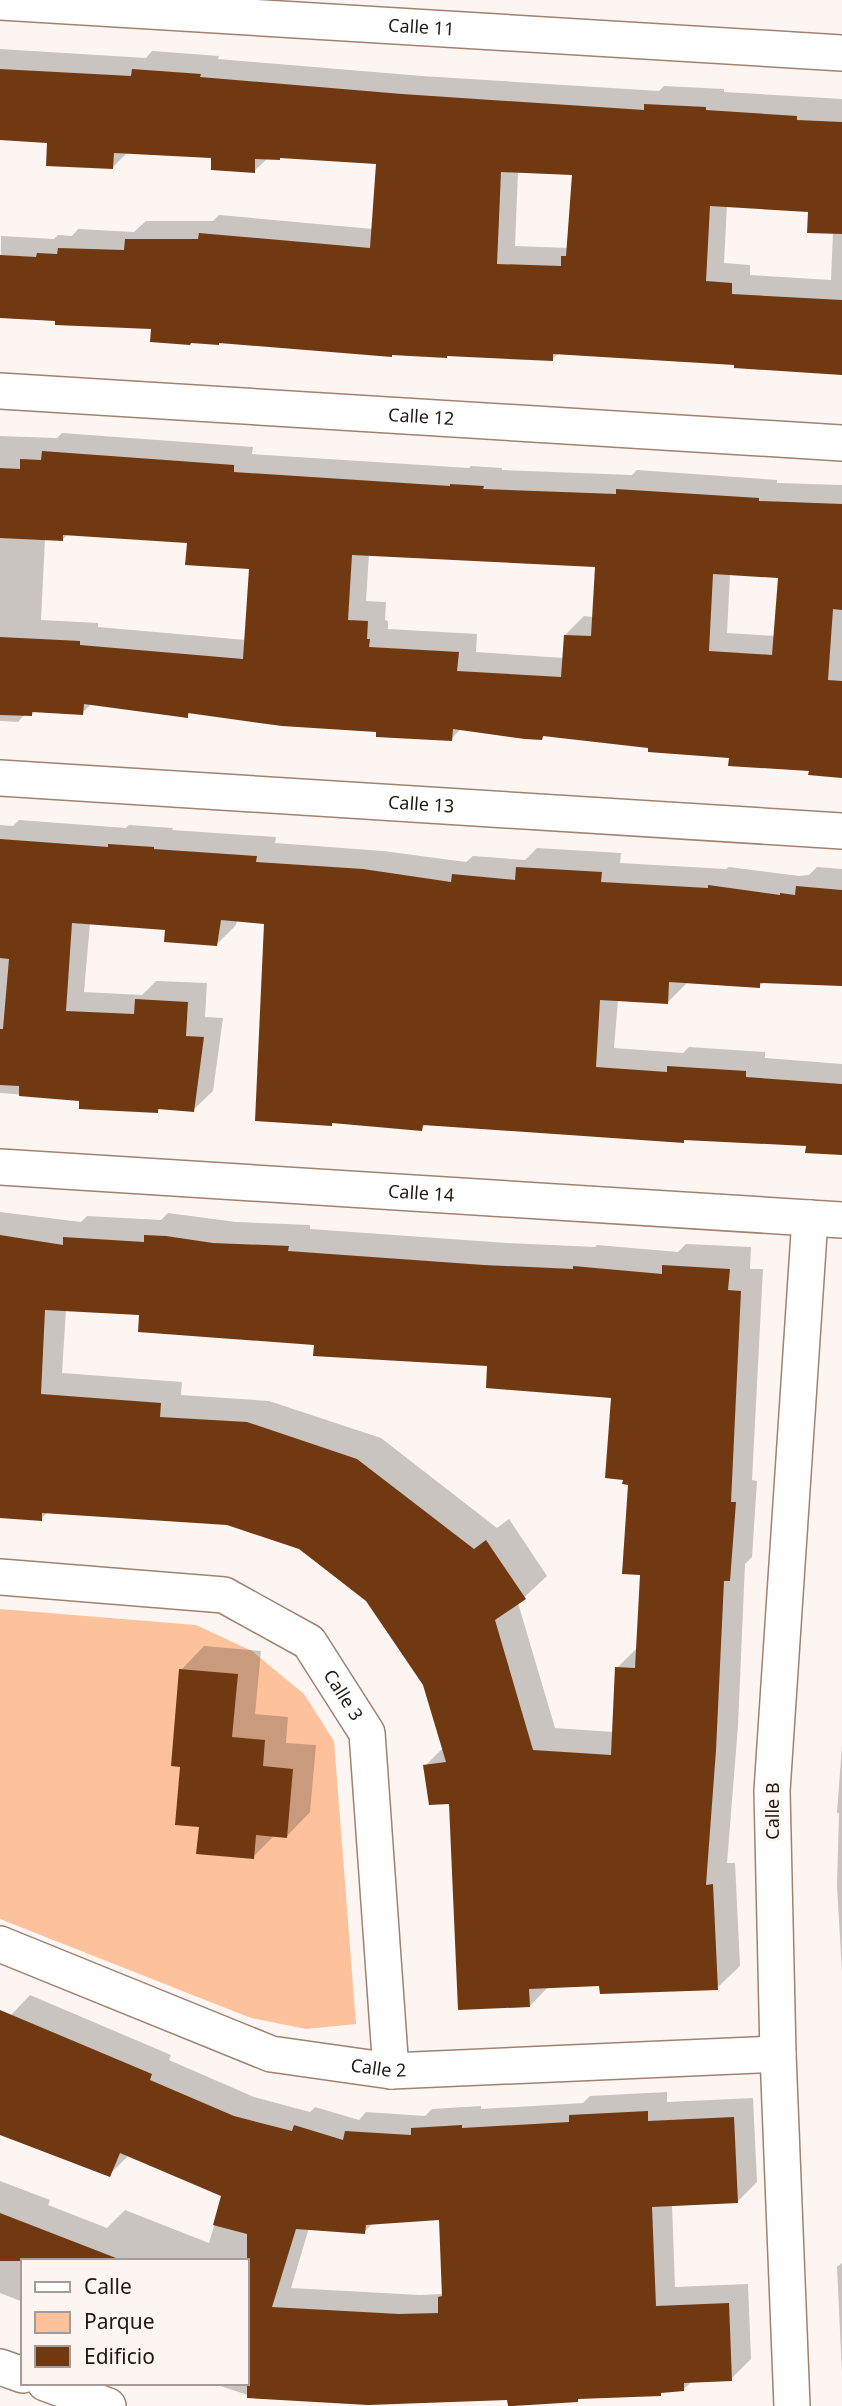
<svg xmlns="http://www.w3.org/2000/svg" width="842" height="2406" viewBox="0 0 842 2406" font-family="'Noto Sans',sans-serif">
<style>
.green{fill:#fdc19c}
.shadow{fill:#0003;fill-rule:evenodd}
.building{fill:#703911;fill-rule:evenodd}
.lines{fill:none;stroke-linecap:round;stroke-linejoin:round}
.street-casing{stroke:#9f8270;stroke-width:38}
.street{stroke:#fff;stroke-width:35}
.labels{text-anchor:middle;stroke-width:7;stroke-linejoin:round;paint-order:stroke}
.street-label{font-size:18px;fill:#231710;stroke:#fcf5f1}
</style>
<rect width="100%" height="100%" fill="#fcf5f1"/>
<!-- green -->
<path class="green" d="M 0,1609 L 196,1625 L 252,1651 L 304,1694 L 334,1741 L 356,2024 L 306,2029 L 251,2018 L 0,1919 Z"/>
<!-- shadow -->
<path class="shadow" d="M 0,49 L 146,58 L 152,51 L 219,56 L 218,59 L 422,76 L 659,91 L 664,86 L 724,89 L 724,92 L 842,99 L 842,374 L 736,364 L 559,353 L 552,359 L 0,316 L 1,236 L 54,239 L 58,235 L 72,236 L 78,229 L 134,232 L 146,221 L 213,221 L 219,215 L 373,229 L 378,163 L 282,156 L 268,158 L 254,171 L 213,156 L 128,152 L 113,167 L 49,142 L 0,139 ZM 518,171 L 573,174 L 569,248 L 515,246 ZM 727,205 L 810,210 L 833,232 L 831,280 L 750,275 L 750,265 L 724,263 Z
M 62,433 L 253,447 L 252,454 L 469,468 L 471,466 L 502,468 L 502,470 L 632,475 L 637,470 L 777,480 L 777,483 L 842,485 L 842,776 L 731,756 L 545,735 L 542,738 L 462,728 L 451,739 L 191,712 L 187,716 L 92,703 L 82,713 L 36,710 L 32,715 L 25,714 L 18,722 L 0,721 L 0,436 L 57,438 ZM 68,534 L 188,541 L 251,567 L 246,640 L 98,627 L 98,623 L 41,620 L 45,539 L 63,539 ZM 369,554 L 596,565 L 593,617 L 584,616 L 565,635 L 564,658 L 476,652 L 477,634 L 388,629 L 388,621 L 385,620 L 386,602 L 366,601 ZM 730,574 L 780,577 L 776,636 L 727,633 Z
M 19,820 L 126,828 L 129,825 L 173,828 L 172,830 L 276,837 L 275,843 L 383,851 L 466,862 L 473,856 L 525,860 L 537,848 L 621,853 L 620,863 L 726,869 L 729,867 L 799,876 L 809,875 L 817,867 L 842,869 L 842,985 L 764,982 L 759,986 L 687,983 L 667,1003 L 618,1000 L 614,1048 L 683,1053 L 689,1047 L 765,1052 L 765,1058 L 842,1064 L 842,1154 L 807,1145 L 686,1138 L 683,1141 L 427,1123 L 421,1129 L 334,1121 L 331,1124 L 266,923 L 237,920 L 236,925 L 217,944 L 167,928 L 90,923 L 84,992 L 142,995 L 156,981 L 207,983 L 205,1017 L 223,1018 L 213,1091 L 193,1110 L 161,1108 L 158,1111 L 81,1099 L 0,1093 L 0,825 L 13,826 Z
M 0,1212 L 81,1222 L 87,1216 L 161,1220 L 168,1213 L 236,1222 L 310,1225 L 310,1229 L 507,1243 L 595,1247 L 597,1245 L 678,1252 L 686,1244 L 751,1247 L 750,1269 L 763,1269 L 752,1480 L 757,1481 L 752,1557 L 745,1564 L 738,1726 L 727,1863 L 735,1863 L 740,1966 L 717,1988 L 601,1984 L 549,1986 L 530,2006 L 451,1802 L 425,1766 L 443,1748 L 425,1684 L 368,1600 L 300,1547 L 227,1523 L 49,1511 L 41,1519 L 0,1517 ZM 66,1309 L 141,1313 L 316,1344 L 489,1365 L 613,1396 L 630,1483 L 642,1574 L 638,1647 L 617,1668 L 614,1732 L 555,1728 L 518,1603 L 547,1576 L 509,1519 L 497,1528 L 381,1438 L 269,1401 L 181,1395 L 182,1382 L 62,1373 Z
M 204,1646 L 261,1651 L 255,1714 L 288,1717 L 286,1743 L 316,1745 L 310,1812 L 287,1836 L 275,1835 L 253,1857 L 200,1826 L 182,1766 L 181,1670 Z
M 842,1745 L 842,1973 L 837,1886 L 839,1813 L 837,1813 Z
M 30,1995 L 171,2055 L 169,2060 L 254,2097 L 310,2112 L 315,2107 L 359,2120 L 366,2112 L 425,2116 L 432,2109 L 481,2106 L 481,2109 L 583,2103 L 590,2096 L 667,2092 L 667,2102 L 753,2098 L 757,2182 L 737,2202 L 672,2205 L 675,2287 L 748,2284 L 751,2359 L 731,2379 L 692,2381 L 684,2389 L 664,2391 L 660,2394 L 580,2397 L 577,2400 L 251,2396 L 211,2383 L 247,2383 L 247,2261 L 23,2261 L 23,2302 L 0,2293 L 0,2181 L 50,2200 L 48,2205 L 107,2228 L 125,2210 L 209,2243 L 223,2195 L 129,2155 L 109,2175 L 0,2126 L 0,2040 L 11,2015 ZM 440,2218 L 443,2294 L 420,2295 L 291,2288 L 309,2228 L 364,2232 L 374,2222 Z
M 842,2263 L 842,2374 L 837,2267 Z"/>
<!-- building -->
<path class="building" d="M 0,69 L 131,76 L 132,69 L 201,74 L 200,77 L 402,94 L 644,110 L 644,104 L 706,107 L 706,110 L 797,116 L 797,120 L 842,122 L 842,234 L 807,233 L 808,212 L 710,206 L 706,281 L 732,283 L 732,294 L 842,300 L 842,375 L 734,368 L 734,365 L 553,354 L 553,361 L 447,356 L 447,358 L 392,355 L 392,357 L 219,343 L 219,345 L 191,343 L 190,345 L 150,342 L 151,329 L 55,325 L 55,321 L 0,318 L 0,255 L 36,257 L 37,253 L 57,254 L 58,248 L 124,250 L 125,239 L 198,239 L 199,233 L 370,248 L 376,164 L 280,158 L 280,160 L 255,159 L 255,173 L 211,170 L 211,158 L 114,153 L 113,169 L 46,166 L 47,143 L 0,140 ZM 501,172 L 572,175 L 566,256 L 561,256 L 561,266 L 497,264 Z
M 42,451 L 234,465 L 234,472 L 450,486 L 450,484 L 484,486 L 483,489 L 616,494 L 616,489 L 759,498 L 759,501 L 842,504 L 842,610 L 833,609 L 828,680 L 842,681 L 842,778 L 808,775 L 809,771 L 728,766 L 729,758 L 648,752 L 648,748 L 543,736 L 542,740 L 525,739 L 453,729 L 452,741 L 376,737 L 376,732 L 282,726 L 188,713 L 188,718 L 84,704 L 83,715 L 32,712 L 32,716 L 0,715 L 0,637 L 80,641 L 80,645 L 243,659 L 249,569 L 185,565 L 187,543 L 63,535 L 63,541 L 0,538 L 0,468 L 20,469 L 20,459 L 41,460 ZM 352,555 L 595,567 L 591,636 L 564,635 L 561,677 L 457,671 L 459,652 L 369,647 L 370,639 L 367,639 L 368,621 L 348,620 ZM 713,574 L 778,578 L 772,655 L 709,651 Z
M 0,839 L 108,847 L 108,844 L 154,847 L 154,849 L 257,856 L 256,862 L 363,869 L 451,882 L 452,874 L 515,880 L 516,867 L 602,872 L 601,882 L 708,888 L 708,885 L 780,895 L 780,893 L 795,895 L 796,886 L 842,890 L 842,986 L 760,983 L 760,988 L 669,982 L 668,1004 L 600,1000 L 596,1067 L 667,1072 L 667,1066 L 746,1071 L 746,1077 L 842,1084 L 842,1155 L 805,1153 L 806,1146 L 684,1140 L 684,1143 L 423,1125 L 422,1131 L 332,1123 L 332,1126 L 255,1121 L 264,924 L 221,920 L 217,946 L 164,942 L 165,930 L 72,923 L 66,1011 L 134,1014 L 135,999 L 188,1002 L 186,1036 L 204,1037 L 194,1112 L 158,1109 L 158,1113 L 79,1109 L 79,1101 L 19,1096 L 19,1086 L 0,1085 L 0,1029 L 3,1029 L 9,959 L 0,958 Z
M 0,1235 L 63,1245 L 63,1237 L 144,1242 L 144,1235 L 166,1236 L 213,1243 L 289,1246 L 288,1251 L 484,1265 L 573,1269 L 573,1266 L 662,1274 L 662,1265 L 730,1269 L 728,1290 L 741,1291 L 731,1502 L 736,1502 L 730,1581 L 724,1581 L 716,1750 L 706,1885 L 713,1884 L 718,1990 L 600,1994 L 599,1986 L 529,1989 L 530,2007 L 458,2010 L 449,1804 L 429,1805 L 423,1765 L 446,1762 L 423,1685 L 366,1601 L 299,1549 L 227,1525 L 42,1513 L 42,1521 L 0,1518 ZM 45,1310 L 139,1315 L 138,1332 L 314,1345 L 313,1356 L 487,1366 L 486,1388 L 611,1398 L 605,1478 L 623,1480 L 622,1484 L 628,1485 L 622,1574 L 640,1575 L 635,1668 L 615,1667 L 611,1755 L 533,1750 L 495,1620 L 526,1599 L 486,1540 L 474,1549 L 357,1459 L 247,1422 L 160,1417 L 161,1403 L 41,1394 Z
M 179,1669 L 238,1674 L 232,1737 L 265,1740 L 263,1766 L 293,1769 L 287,1838 L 256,1835 L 254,1859 L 196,1854 L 199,1827 L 175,1825 L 180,1767 L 171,1766 Z
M 0,2010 L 152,2074 L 150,2080 L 234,2116 L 292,2131 L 294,2125 L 343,2140 L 345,2131 L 411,2135 L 411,2128 L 462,2125 L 462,2128 L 569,2122 L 569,2115 L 648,2111 L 648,2121 L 734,2117 L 738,2203 L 652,2207 L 656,2306 L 729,2303 L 732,2381 L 684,2383 L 684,2391 L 661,2393 L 661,2396 L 578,2399 L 578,2402 L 513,2406 L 508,2406 L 507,2400 L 368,2405 L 247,2398 L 247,2234 L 213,2225 L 221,2196 L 120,2153 L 110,2177 L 0,2135 ZM 439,2220 L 442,2296 L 438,2297 L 438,2313 L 399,2314 L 272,2307 L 296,2229 L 365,2234 L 366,2225 Z
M 0,2213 L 116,2258 L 115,2261 L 0,2261 Z"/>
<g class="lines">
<!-- street casing -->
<g class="street-casing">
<g id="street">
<path id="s1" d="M 0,2 L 842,53"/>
<path id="s2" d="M 0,391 L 842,443"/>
<path id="s3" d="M 0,778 L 842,831"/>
<path id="s4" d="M 0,1167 L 842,1220"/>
<path id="s5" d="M 0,1577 L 224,1595 L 309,1642 L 367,1733 L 391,2071"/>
<path id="s6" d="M 0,1944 L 271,2054 L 391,2071 L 778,2054"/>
<path d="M 0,2367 L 23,2375"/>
<path d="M 45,2383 L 108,2406"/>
<path d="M 792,2406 L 778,2054 L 772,1791 L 810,1218"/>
</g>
</g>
<!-- street -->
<use href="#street" class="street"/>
</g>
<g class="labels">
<!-- street labels -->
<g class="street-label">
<text dy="6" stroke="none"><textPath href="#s1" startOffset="422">Calle 11</textPath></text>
<text dy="6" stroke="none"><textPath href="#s2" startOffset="422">Calle 12</textPath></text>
<text dy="6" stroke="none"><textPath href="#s3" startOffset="422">Calle 13</textPath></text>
<text dy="6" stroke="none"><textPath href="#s4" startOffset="422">Calle 14</textPath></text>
<text dy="6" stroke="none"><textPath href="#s5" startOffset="385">Calle 3</textPath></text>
<text transform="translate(773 1811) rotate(-90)" y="6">Calle B</text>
<text dy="6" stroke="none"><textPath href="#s6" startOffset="401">Calle 2</textPath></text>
</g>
</g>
<!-- legend -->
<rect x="21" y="2259" width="228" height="126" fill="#fcf5f1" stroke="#a59c97" stroke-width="2"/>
<rect x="35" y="2282" width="35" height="10" fill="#ffffff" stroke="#a59c97" stroke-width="2"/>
<text x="84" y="2294" font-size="21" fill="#231710">Calle</text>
<rect x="35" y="2312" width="35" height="21" fill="#fdc19c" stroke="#a59c97" stroke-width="2"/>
<text x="84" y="2329" font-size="21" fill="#231710">Parque</text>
<rect x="35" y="2346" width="35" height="21" fill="#703911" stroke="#a59c97" stroke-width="2"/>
<text x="84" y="2364" font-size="21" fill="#231710">Edificio</text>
</svg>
